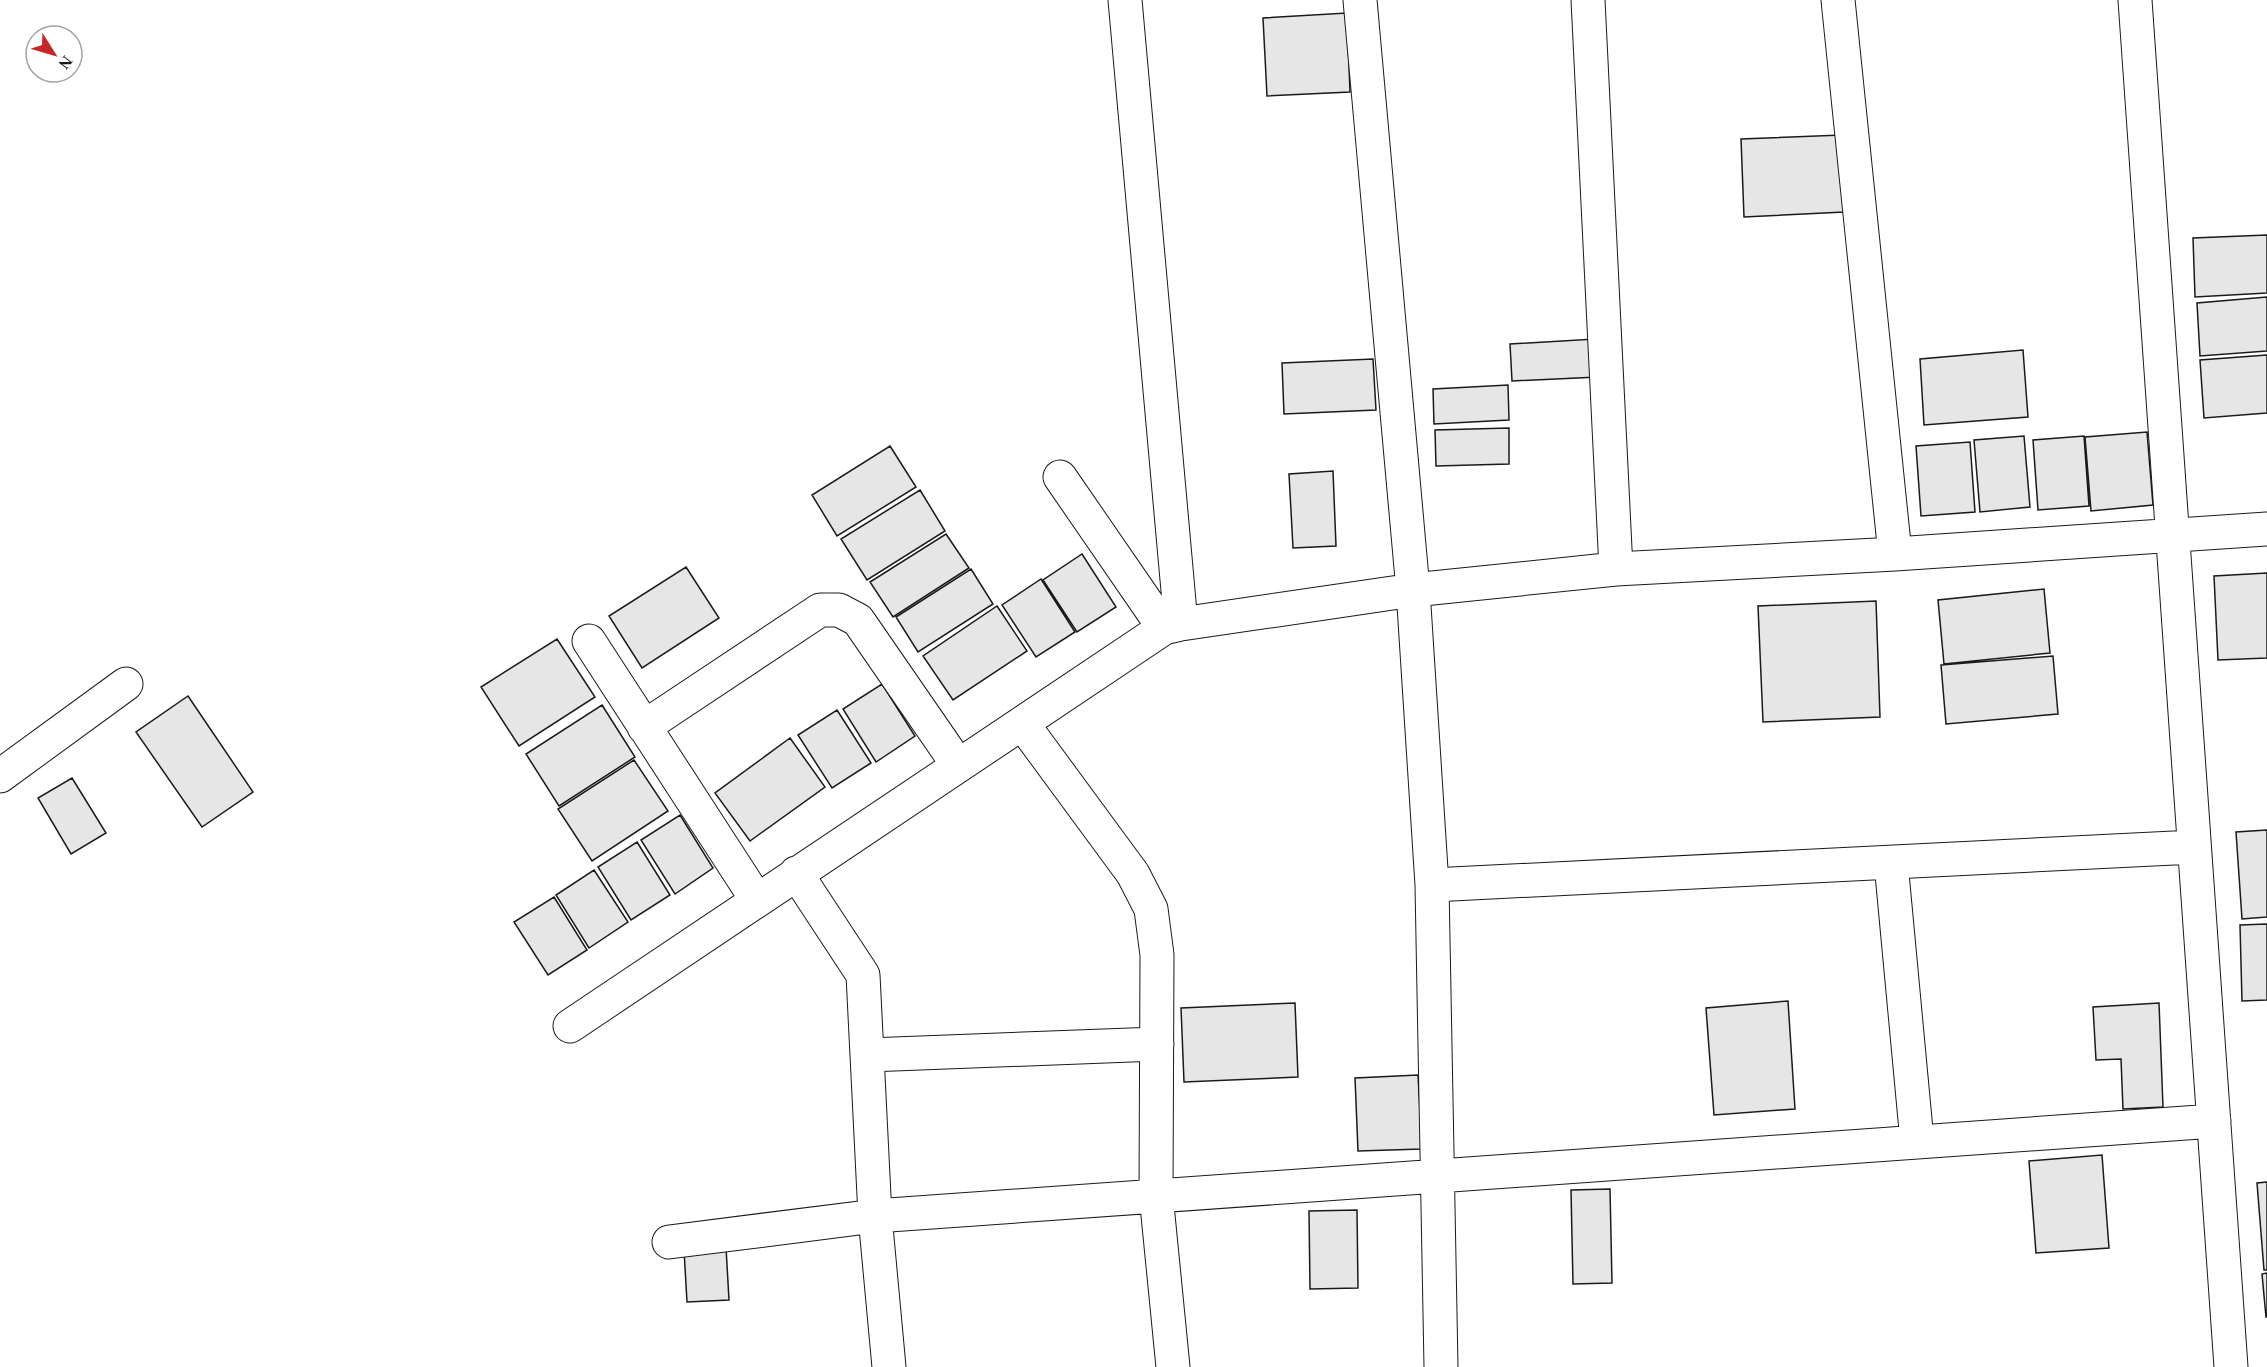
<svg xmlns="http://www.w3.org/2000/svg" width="2267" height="1367" viewBox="0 0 2267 1367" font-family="'Times New Roman',serif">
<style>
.building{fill:#e6e6e6;stroke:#1a1a1a;stroke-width:1.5}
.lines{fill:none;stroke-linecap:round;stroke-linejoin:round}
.street-casing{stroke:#1a1a1a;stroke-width:35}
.street{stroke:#fff;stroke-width:33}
</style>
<rect width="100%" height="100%" fill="#fff"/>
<!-- building -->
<path class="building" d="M 1347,13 L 1350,92 L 1267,96 L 1263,18 Z
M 1842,135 L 1844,212 L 1744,217 L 1741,139 Z
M 2267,235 L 2267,293 L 2195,297 L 2193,238 Z
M 2267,297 L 2267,351 L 2200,356 L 2197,303 Z
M 1595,339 L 1598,377 L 1512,381 L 1510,344 Z
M 2023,350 L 2028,417 L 1924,425 L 1920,359 Z
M 2267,355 L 2267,413 L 2204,418 L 2200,360 Z
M 1373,359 L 1376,410 L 1284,414 L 1282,363 Z
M 1508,385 L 1509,420 L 1434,424 L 1433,389 Z
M 1509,428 L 1509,464 L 1436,466 L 1435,430 Z
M 2147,432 L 2153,505 L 2091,511 L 2085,437 Z
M 2024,436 L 2030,507 L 1980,512 L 1974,440 Z
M 2084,436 L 2089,506 L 2038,510 L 2033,440 Z
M 1970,442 L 1975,512 L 1921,516 L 1916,446 Z
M 890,446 L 916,487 L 837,536 L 812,495 Z
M 1333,471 L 1336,546 L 1293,548 L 1289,474 Z
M 920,490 L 945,531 L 867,580 L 841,539 Z
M 946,534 L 969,568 L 893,617 L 870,582 Z
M 1082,554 L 1116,607 L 1077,632 L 1043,580 Z
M 686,567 L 719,618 L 642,668 L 609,616 Z
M 971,569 L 993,604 L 918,652 L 896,617 Z
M 2267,573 L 2267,658 L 2218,660 L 2214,576 Z
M 1041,579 L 1075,632 L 1036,657 L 1002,605 Z
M 2044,589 L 2050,653 L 1944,664 L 1938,600 Z
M 1876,601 L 1880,717 L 1763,722 L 1758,606 Z
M 997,606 L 1027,651 L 953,700 L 923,656 Z
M 557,639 L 595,697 L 519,746 L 481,687 Z
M 2053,656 L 2058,714 L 1946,724 L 1941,665 Z
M 882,684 L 915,736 L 876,762 L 843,709 Z
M 188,696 L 253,792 L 202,827 L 136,732 Z
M 602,705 L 635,757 L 559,806 L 526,754 Z
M 837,710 L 871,763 L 832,788 L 798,735 Z
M 790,738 L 825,787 L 750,841 L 715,793 Z
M 634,760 L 668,811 L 592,861 L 558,809 Z
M 72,778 L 106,833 L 71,854 L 38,798 Z
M 680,815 L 713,868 L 675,894 L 641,840 Z
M 2267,830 L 2267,917 L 2242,919 L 2236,832 Z
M 637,842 L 670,895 L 631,920 L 598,867 Z
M 594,870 L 628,922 L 589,948 L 556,895 Z
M 554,897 L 587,950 L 548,975 L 514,922 Z
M 2267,924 L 2267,1000 L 2242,1001 L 2240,925 Z
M 1788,1001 L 1795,1109 L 1714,1115 L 1706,1008 Z
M 1295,1003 L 1298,1077 L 1184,1082 L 1181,1008 Z
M 2159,1003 L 2163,1107 L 2123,1109 L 2121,1059 L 2096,1060 L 2093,1007 Z
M 1418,1075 L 1422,1149 L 1358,1151 L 1355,1078 Z
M 2102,1155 L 2109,1248 L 2036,1253 L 2029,1161 Z
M 2267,1182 L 2267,1270 L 2264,1270 L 2257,1183 Z
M 1610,1189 L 1612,1283 L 1573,1284 L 1571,1190 Z
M 1357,1210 L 1358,1288 L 1310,1289 L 1309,1211 Z
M 726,1247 L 729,1300 L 687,1302 L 684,1250 Z
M 2267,1273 L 2267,1317 L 2266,1317 L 2262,1274 Z"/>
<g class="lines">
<!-- street casing -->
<g class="street-casing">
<path id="street" d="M 1125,0 L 1181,624
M 1360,0 L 1413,590 L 1432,885 L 1441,1367
M 1588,0 L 1616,569
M 1838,0 L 1895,554
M 2135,0 L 2231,1367
M 1060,477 L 1164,628
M 589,641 L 757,900
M 1022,723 L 1133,874 L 1151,909 L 1157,955 L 1156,1195 L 1173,1367
M 644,727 L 820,610 L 839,610 L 858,620 L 958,765
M 0,776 L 126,684
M 1891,863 L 1917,1141
M 796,873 L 863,975 L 875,1216 L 889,1367
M 1432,885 L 2194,847
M 570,1026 L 1164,628 L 1181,624 L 1413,590 L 1616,569 L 1895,554 L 2267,529
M 868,1055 L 1157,1044
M 669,1242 L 875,1216 L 2214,1121"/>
</g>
<!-- street -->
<use href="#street" class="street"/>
</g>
<!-- north arrow -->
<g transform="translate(54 54) rotate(127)"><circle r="28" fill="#ffffff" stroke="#a3a3a3" stroke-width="1.5"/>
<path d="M0-4.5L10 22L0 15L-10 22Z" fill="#c62828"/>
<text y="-9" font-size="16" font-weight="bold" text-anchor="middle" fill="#1a1a1a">N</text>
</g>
</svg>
